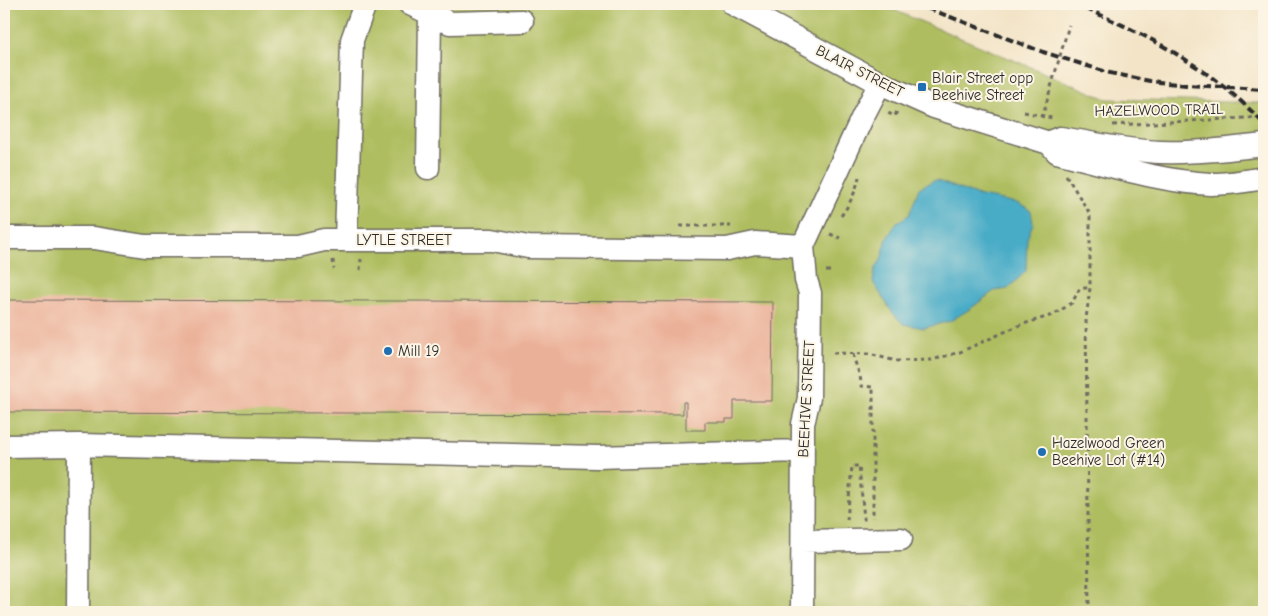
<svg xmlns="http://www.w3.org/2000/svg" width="1268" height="616" viewBox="0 0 1268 616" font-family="'Comic Neue',sans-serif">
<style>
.green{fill:#aebd5f;stroke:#6c7445}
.water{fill:#48acc7;stroke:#3a6c79}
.building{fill:#ebb098}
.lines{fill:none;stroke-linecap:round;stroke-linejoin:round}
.minor-casing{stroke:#716c62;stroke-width:25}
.path{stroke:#716c62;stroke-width:3;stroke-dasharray:4 4;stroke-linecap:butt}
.minor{stroke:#fff;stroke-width:22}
.rail{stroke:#2b2b2b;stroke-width:4;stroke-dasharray:8 4;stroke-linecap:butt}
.poi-dot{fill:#1f6fb2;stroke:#fcf5e5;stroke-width:2}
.labels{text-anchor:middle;stroke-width:4;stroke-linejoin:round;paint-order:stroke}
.street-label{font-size:15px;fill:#2b2b2b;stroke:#fcf5e5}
.poi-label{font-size:15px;fill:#2b2b2b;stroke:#fcf5e5;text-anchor:start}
</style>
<rect width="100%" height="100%" fill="#fcf5e5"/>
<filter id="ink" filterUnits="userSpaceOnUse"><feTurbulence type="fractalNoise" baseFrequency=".02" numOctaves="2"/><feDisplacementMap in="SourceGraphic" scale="10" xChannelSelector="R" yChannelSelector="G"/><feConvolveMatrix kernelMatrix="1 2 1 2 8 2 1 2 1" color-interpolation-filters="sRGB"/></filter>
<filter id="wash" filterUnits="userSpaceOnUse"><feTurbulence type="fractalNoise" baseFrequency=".0096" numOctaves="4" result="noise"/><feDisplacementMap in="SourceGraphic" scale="20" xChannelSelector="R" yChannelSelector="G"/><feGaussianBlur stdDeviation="1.12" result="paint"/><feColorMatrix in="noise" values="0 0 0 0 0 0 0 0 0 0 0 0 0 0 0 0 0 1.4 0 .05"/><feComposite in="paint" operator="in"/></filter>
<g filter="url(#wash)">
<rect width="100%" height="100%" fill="#f3e4c7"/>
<!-- green -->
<path class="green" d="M 4,4 L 879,4 L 1107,99 L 1264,103 L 1264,612 L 4,612 Z"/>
<!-- water -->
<path class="water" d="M 935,180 L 976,195 L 1017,203 L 1031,211 L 1033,223 L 1027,239 L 1026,271 L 1008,289 L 994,291 L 970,309 L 950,321 L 924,328 L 903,324 L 892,312 L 873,282 L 875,270 L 881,260 L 887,238 L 897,222 L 909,215 L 919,188 Z"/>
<g id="blocks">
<!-- building -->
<path class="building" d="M 4,300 L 773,302 L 772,401 L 734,401 L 734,419 L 726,419 L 726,422 L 705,422 L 705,430 L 686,430 L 686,402 L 683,402 L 683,414 L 4,412 Z"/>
</g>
</g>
<g filter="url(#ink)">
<use href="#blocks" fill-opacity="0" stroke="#716c62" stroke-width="1"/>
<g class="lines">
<!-- minor casing -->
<g class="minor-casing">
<path id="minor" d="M 410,4 L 450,23 L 522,21
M 733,4 L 880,83 L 934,107 L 1049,143 L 1057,152 C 1105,164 1161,182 1211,184 C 1229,184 1247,181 1264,178
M 1052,141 L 1060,138 C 1093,143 1126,151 1160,152 C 1195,153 1230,149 1264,145
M 428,168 L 430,14
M 4,238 L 94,238 L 145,246 L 298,246 L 324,240 L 492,240 L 528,247 L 727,249 L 755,243 L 803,246
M 346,240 L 352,40 L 365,4
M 4,446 L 79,445 L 597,457 L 802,451
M 803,541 L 901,539
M 78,612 L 79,445
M 802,612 L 803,424 L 809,398 L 810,293 L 806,280 L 803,246 L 863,116 L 880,83"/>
</g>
<!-- path -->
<path class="path" d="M 1024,112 L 1052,118
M 888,113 L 895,116 L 897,111
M 1042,118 L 1069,25
M 1113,125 L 1264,117
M 1066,175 L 1090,214 L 1090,288 L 1086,319 L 1089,612
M 841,216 C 850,204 856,191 859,177
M 680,226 L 731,226
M 830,234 L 840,238
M 333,260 L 334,269
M 360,270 L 361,259
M 826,271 L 833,271
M 833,353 L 869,354 L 896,361 L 932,360 L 960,352 L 1020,325 L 1053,315 L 1072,303 L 1080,288 L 1090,288
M 853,354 C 855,365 862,377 861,386 L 873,387 L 873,518
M 847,520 L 852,466 L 859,466 L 864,519 L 866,519"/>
<!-- minor -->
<use href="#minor" class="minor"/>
<!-- rail -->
<path class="rail" d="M 916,4 L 1043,52 L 1110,73 L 1150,81 L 1186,85 L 1264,89
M 1074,4 C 1144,32 1212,68 1264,124"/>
</g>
</g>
<!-- markers -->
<g class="poi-dot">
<rect x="917" y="82" width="10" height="10" rx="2.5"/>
<circle cx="388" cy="351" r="5"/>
<circle cx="1042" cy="452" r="5"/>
</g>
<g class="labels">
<!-- street labels -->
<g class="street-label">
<text transform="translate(860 71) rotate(27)" y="5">BLAIR STREET</text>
<text transform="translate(1159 110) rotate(-1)" y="5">HAZELWOOD TRAIL</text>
<text x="404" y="245">LYTLE STREET</text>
<text transform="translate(806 399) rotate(-87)" y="5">BEEHIVE STREET</text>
</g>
<!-- poi labels -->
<g class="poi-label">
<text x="932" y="83">Blair Street opp<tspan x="932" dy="17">Beehive Street</tspan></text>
<text x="398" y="356">Mill 19</text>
<text x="1052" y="448">Hazelwood Green<tspan x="1052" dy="17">Beehive Lot (#14)</tspan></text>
</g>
</g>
<!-- margin -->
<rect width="1268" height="616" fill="none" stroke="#fcf5e5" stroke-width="20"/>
</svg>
